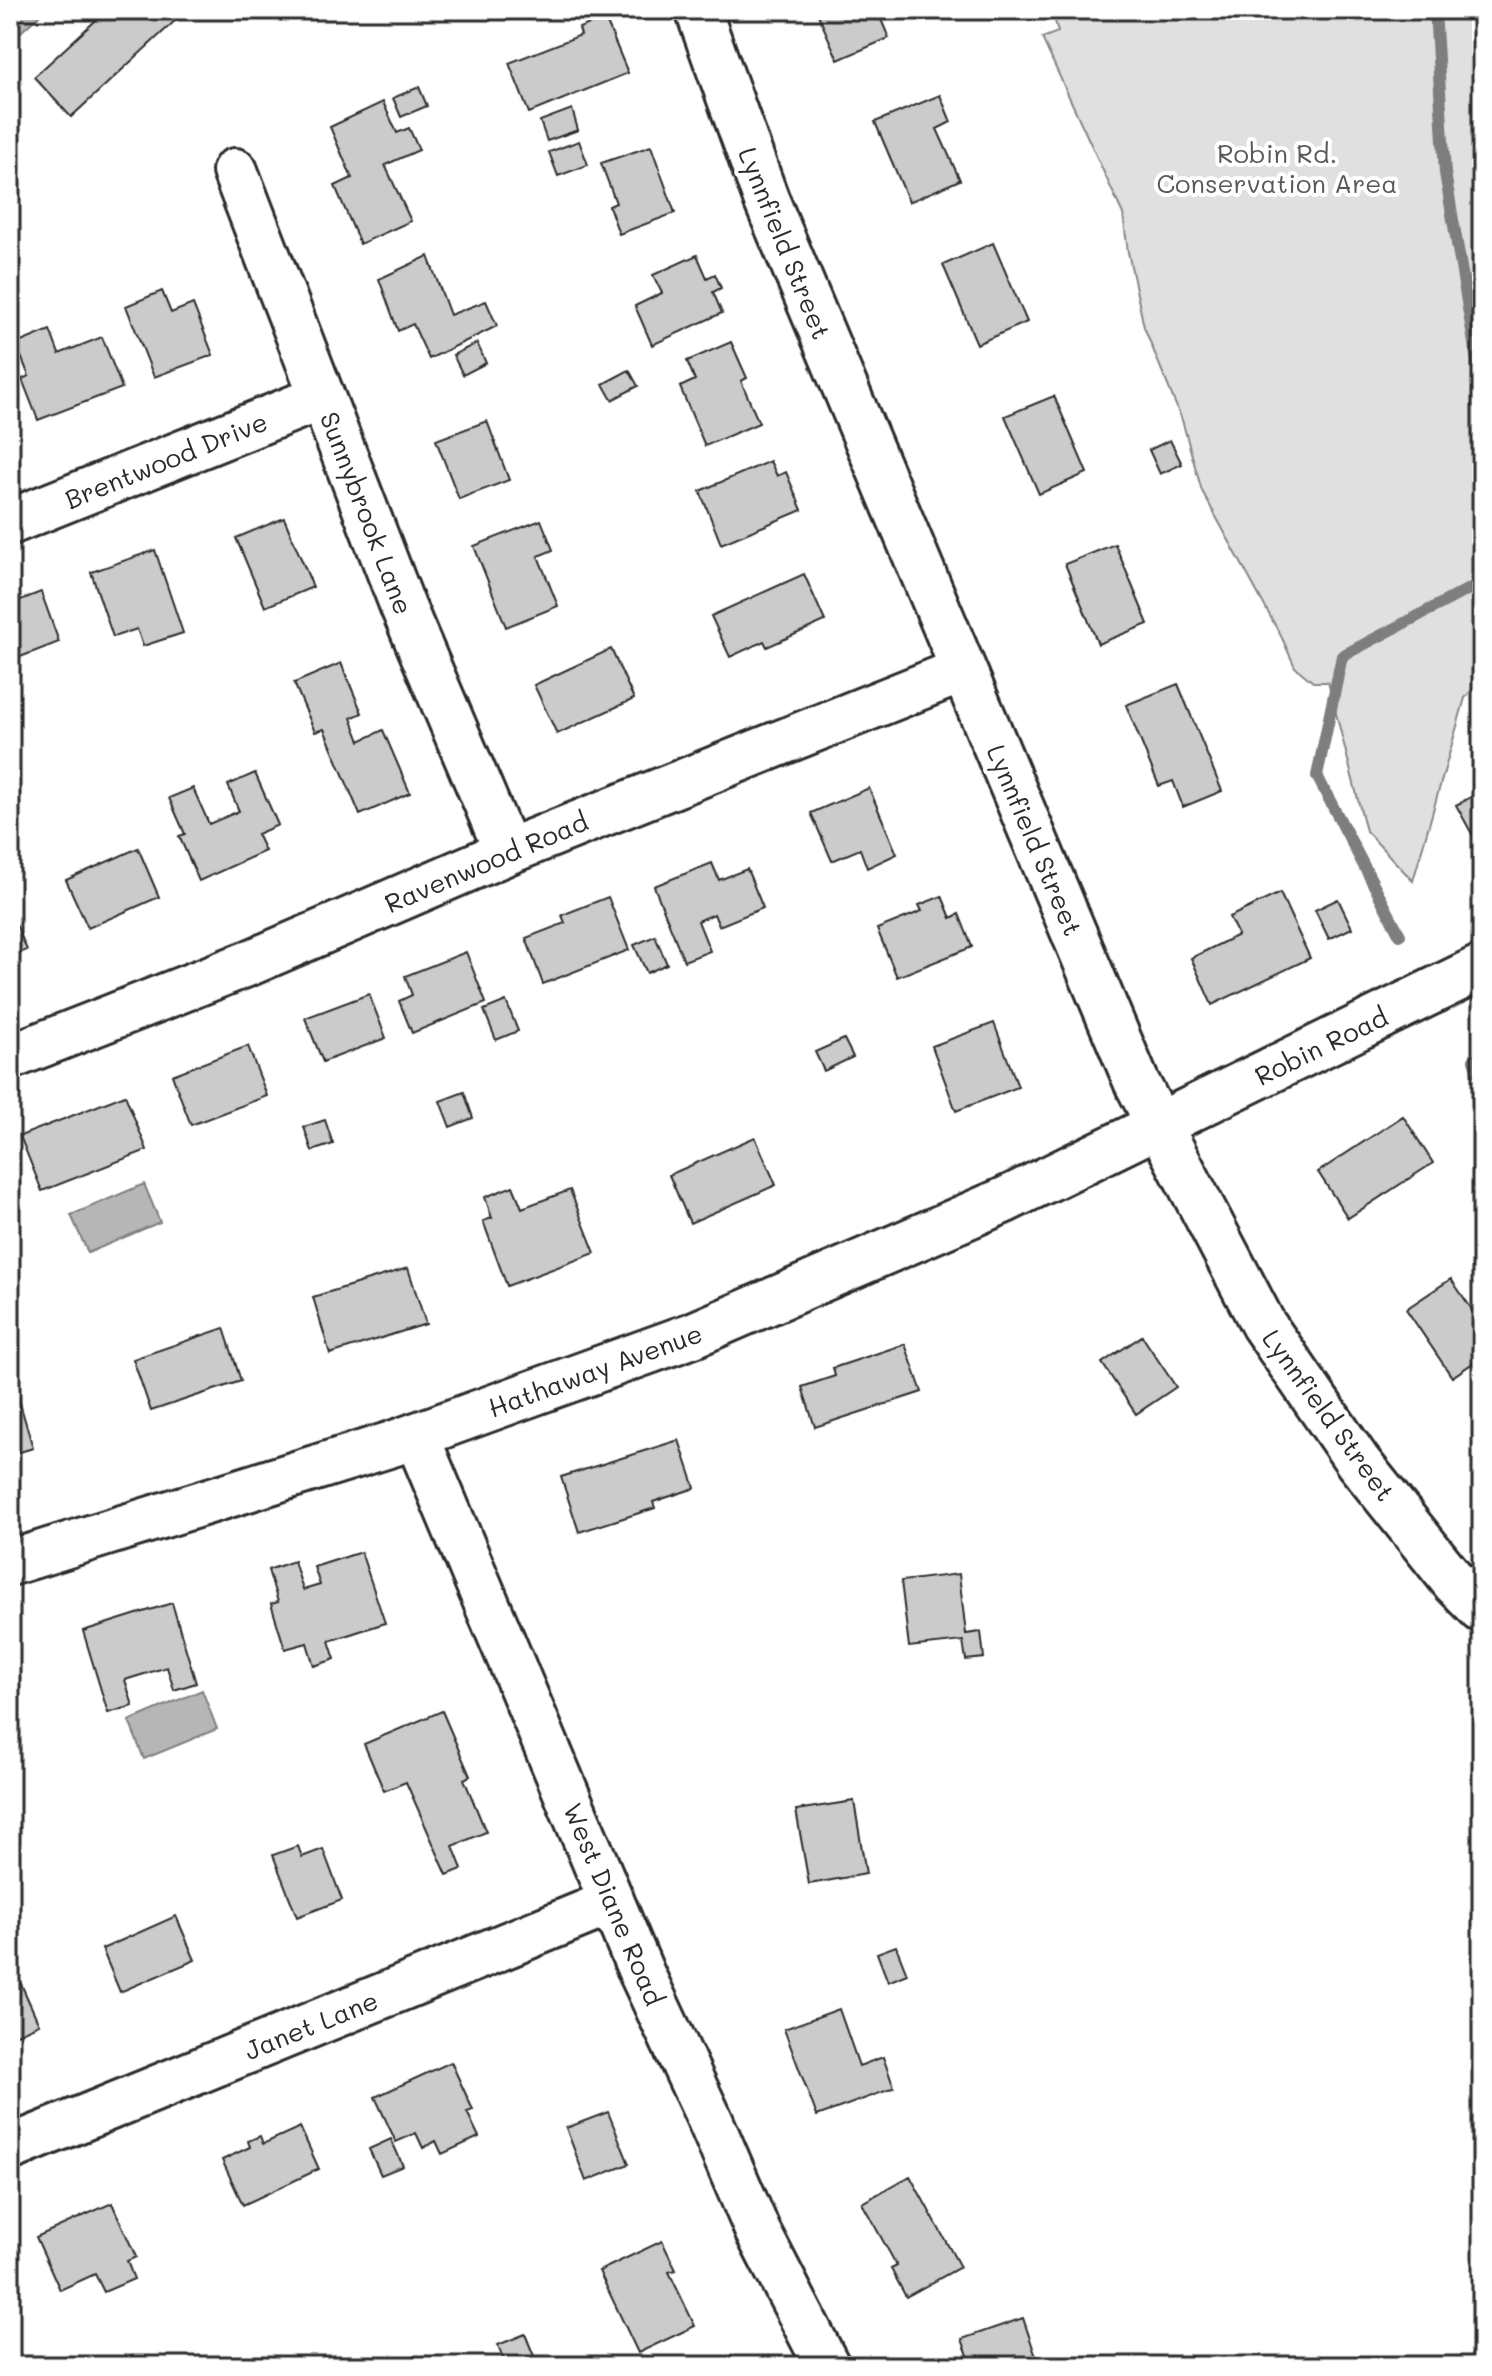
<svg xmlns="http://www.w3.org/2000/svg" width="1492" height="2376" font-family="Mali,sans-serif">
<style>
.green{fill:#e0e0e0;stroke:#868686;stroke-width:2}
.water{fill:#b6b6b6;stroke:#7e7e7e;stroke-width:2}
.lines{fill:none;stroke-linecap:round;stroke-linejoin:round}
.stream{stroke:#7e7e7e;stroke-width:12}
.building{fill:#cbcbcb;stroke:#2b2b2b;stroke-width:2}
.minor-casing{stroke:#2b2b2b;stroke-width:50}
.major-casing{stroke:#2b2b2b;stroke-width:50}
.minor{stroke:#fff;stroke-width:44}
.major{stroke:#fff;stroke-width:44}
.labels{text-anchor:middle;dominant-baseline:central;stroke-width:8;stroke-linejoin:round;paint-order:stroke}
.park-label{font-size:26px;fill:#585858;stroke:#fff}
.street-label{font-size:26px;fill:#2b2b2b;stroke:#fff}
</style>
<rect width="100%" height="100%" fill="#fff"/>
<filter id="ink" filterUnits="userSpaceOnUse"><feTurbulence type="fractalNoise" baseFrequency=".0125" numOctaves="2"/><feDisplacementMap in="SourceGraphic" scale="16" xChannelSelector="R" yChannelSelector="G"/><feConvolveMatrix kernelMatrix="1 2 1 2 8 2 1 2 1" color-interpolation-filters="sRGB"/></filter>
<g filter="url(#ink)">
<path class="green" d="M1052,10H1472L1482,45V678L1465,698L1413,881L1366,831L1328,682H1313L1295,667L1282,638L1202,491L1182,420L1144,327L1128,252L1123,214L1042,38L1058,32Z"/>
<path class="water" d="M10,10H45L10,42Z
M144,1184L160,1222L88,1253L71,1215Z
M202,1690L217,1729L144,1759L129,1721Z"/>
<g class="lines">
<path class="stream" d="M1435,10L1445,173L1482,390
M1400,935L1317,776L1342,656L1482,582
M1474,1060L1482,1082"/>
</g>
<path class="building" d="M107,10H169L177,19L71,117L34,77Z
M816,10H877L889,38L838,60Z
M605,18L628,73L529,113L509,63L581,35L579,28Z
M419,87L427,106L401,117L393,98Z
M940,95L951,122L937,129L960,180L909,202L875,122Z
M383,102L397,133L409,128L419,150L385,165L411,221L360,244L335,186L352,178L330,127Z
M572,109L578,130L547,141L540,121Z
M579,141L588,165L558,176L549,152Z
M651,146L675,213L619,234L609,206L616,203L601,163Z
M993,243L1027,322L977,344L943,265Z
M697,255L707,278L715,274L721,288L713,292L722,313L652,345L635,306L662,293L653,275Z
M428,256L450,315L486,301L497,326L429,359L413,324L398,331L379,279Z
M162,291L171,313L193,304L213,355L154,377L126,306Z
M50,330L59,354L102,337L122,388L38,420L22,379L29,376L16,344Z
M731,342L747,378L741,381L759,423L705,446L680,387L695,380L687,361Z
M477,343L486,363L463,375L453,355Z
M629,370L638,386L612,400L603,384Z
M1054,396L1087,473L1039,494L1005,416Z
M487,421L509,480L459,499L436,440Z
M1170,440L1182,464L1160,474L1149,450Z
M770,461L777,476L786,472L802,510L721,544L700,491Z
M284,518L313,587L265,607L236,538Z
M541,520L553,550L538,556L558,606L506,627L474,546Z
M1115,544L1148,624L1098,644L1065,564Z
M155,550L183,633L143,646L137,629L113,637L91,572Z
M804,574L825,621L767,647L764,641L730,657L711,616Z
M41,592L59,642L10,661V604Z
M611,649L634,699L557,734L534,685Z
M341,663L362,713L351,718L360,741L383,730L410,793L360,815L324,729L315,732L294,683Z
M1178,684L1222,791L1183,807L1173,781L1159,786L1126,705Z
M255,773L278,825L257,834L265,851L199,881L179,836L185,834L169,798L193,788L209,824L239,811L228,785Z
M869,788L897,854L867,868L860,849L832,861L811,813Z
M1482,791V852L1456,805Z
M138,848L159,897L88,928L66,880Z
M712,863L719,880L747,869L763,908L719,926L714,914L698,921L710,951L684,961L654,886Z
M1280,893L1310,958L1212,1005L1191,958L1238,935L1229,917Z
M942,896L951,918L959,914L972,947L897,977L877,929L922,911L919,905Z
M608,897L629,950L543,984L526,938L565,923L562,915Z
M1338,899L1352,928L1329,939L1315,910Z
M10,910L27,950L10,957Z
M655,936L667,964L647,973L634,945Z
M466,952L486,1003L412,1033L399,1001L412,995L405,976Z
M369,994L386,1038L323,1062L305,1018Z
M506,1001L518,1031L496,1040L484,1010Z
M994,1023L1018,1087L956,1111L932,1046Z
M844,1039L853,1057L824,1071L815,1052Z
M248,1046L267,1096L191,1125L172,1075Z
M464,1092L473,1118L450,1127L440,1101Z
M125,1095L147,1150L42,1191L20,1136Z
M1403,1116L1433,1163L1348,1218L1318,1172Z
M325,1120L333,1144L312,1151L304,1127Z
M755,1137L776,1185L690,1223L669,1175Z
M513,1186L522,1208L570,1190L595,1253L507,1286L483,1221L492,1218L485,1197Z
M408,1268L426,1324L330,1354L313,1297Z
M1451,1279L1482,1324V1357L1452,1377L1406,1309Z
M224,1328L241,1381L151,1411L133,1359Z
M1142,1336L1176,1387L1136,1414L1102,1363Z
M905,1344L922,1392L815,1427L802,1387L835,1376L833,1368Z
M17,1393L33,1448L10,1455V1395Z
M679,1440L695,1488L653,1502L655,1508L579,1532L561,1477Z
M361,1552L385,1623L329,1641L335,1659L314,1666L307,1643L285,1649L271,1604L278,1602L268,1570L294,1561L303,1590L320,1585L314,1567Z
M959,1574L966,1634L981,1632L984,1658L966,1660L963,1641L909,1647L901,1581Z
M172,1603L196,1683L174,1690L167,1667L125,1680L133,1706L108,1713L83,1631Z
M442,1711L470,1776L464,1779L486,1832L453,1846L462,1869L447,1875L406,1782L384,1791L364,1744Z
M854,1801L866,1874L809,1884L796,1810Z
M298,1846L302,1857L323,1849L342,1900L297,1917L273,1855Z
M176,1916L195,1960L120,1992L102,1949Z
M896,1946L907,1974L888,1982L877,1953Z
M17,1975L39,2024L10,2037V1978Z
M839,2009L859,2066L883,2057L894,2088L817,2116L784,2029Z
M451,2062L473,2110L467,2112L479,2137L442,2154L436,2141L423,2148L416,2133L396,2142L375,2097Z
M608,2112L629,2164L586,2181L566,2128Z
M300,2127L319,2169L243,2205L222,2160L250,2147L248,2141L260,2136L263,2144Z
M391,2139L403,2166L381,2175L369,2149Z
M910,2176L960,2267L906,2297L891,2269L897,2266L862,2203Z
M112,2203L136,2257L127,2261L134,2279L104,2292L95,2274L60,2290L36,2237Z
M662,2241L676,2270L669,2272L695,2326L638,2353L599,2271Z
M1023,2318L1039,2366H972L962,2339Z
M525,2334L538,2366H506L498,2345Z"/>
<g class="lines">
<defs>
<path id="minor" d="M235,171L403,607L507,852
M10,522L322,397
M10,1057L247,964L507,852L963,670
M416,1435L642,1974L710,2120L758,2232L827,2366
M10,1563L392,1444L693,1335L1005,1200L1482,967
M10,2148L612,1902"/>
<path id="major" d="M698,10L766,199L1136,1081L1263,1324L1358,1462L1455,1583L1482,1610"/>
</defs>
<use href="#minor" class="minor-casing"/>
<use href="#major" class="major-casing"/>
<use href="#minor" class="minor"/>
<use href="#major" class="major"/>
</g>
</g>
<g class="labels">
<g class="park-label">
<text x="1277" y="153">Robin Rd.<tspan x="1277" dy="30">Conservation Area</tspan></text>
</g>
<g class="street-label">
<text transform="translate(785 243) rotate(68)">Lynnfield Street</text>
<text transform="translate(166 460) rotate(-22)">Brentwood Drive</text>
<text transform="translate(367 513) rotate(69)">Sunnybrook Lane</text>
<text transform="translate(1035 840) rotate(67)">Lynnfield Street</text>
<text transform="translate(486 862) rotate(-23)">Ravenwood Road</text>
<text transform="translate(1321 1046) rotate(-26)">Robin Road</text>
<text transform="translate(595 1370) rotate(-20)">Hathaway Avenue</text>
<text transform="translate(1329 1415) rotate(54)">Lynnfield Street</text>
<text transform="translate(614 1904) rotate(67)">West Diane Road</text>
<text transform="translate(311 2025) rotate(-22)">Janet Lane</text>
</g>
</g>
<rect width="1492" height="2376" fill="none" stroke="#fff" stroke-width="40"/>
<rect x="20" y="20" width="1452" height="2336" fill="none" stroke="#2b2b2b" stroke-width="3" filter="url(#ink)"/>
</svg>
